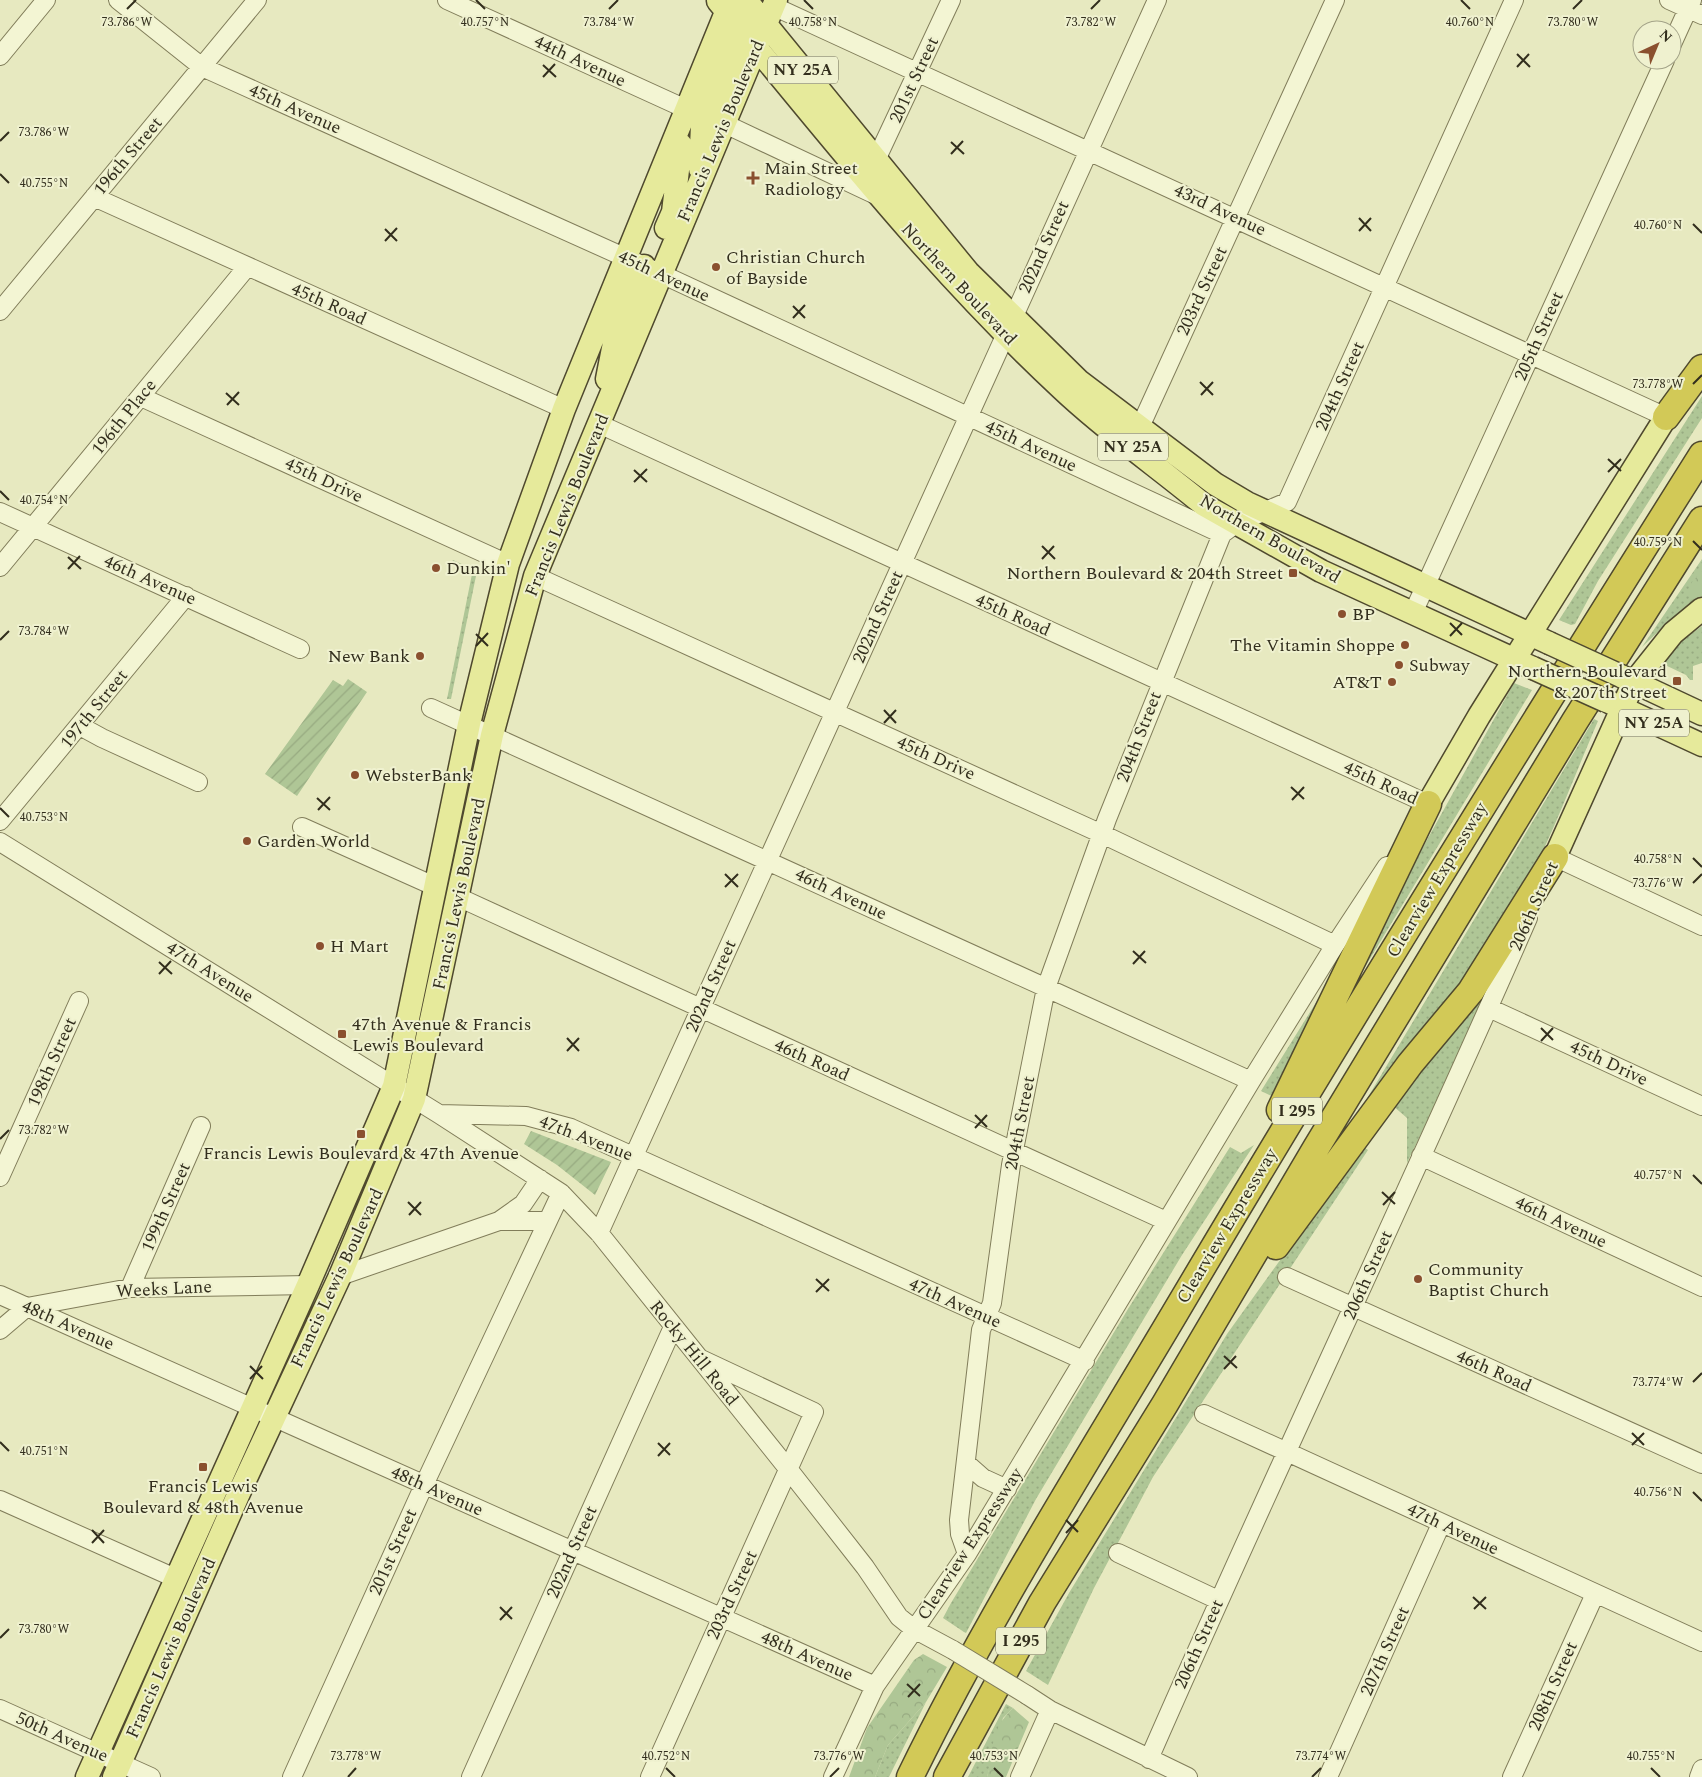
<svg xmlns="http://www.w3.org/2000/svg" width="1702" height="1777" font-family="Spectral,serif">
<style>
.grass{fill:url(#grass-dots)}
.forest{fill:url(#forest-crowns)}
.garden{fill:url(#garden-furrows)}
.lines{fill:none;stroke-linecap:round;stroke-linejoin:round}
.minor-casing{stroke:#817d5a;stroke-width:20}
.major-casing{stroke:#4f492e;stroke-width:25}
.highway-casing{stroke:#4f492e;stroke-width:29}
.minor{stroke:#f3f5d3;stroke-width:18}
.major{stroke:#e6ea9b;stroke-width:22}
.highway{stroke:#d2c957;stroke-width:26}
.minor-bridge-casing{stroke:#817d5a;stroke-width:20;stroke-linecap:butt}
.major-bridge-casing{stroke:#4f492e;stroke-width:25;stroke-linecap:butt}
.minor-bridge{stroke:#f3f5d3;stroke-width:18}
.major-bridge{stroke:#e6ea9b;stroke-width:22}
.ticks{fill:none;stroke:#322e1d;stroke-width:2}
.poi-dot{fill:#8a502f;stroke:#eff1cf;stroke-width:2}
.labels{text-anchor:middle;dominant-baseline:central;stroke-width:4;stroke-linejoin:round;paint-order:stroke}
.shield{fill:#eff1cf;stroke:#6b6852;stroke-width:1}
.shield-label{font-size:16px;font-weight:bold;fill:#322e1d}
.street-label{font-size:18px;fill:#322e1d;stroke:#eff1cf}
.poi-label{font-size:18px;fill:#322e1d;stroke:#eff1cf;text-anchor:start}
.ticks-label{font-size:12px;text-anchor:middle;fill:#322e1d;stroke:#eff1cf;stroke-width:4;stroke-linejoin:round;paint-order:stroke}
</style>
<defs>
<pattern id="grass-dots" width="8" height="8" patternUnits="userSpaceOnUse" patternTransform="scale(1.25)"><rect width="8" height="8" fill="#afc696"/><path d="M2 2h.1M6 6h.1" fill="none" stroke="#97aa81" stroke-width="1.8" stroke-linecap="round"/></pattern>
<pattern id="forest-crowns" width="20" height="18" patternUnits="userSpaceOnUse" patternTransform="scale(1.25)"><rect width="20" height="18" fill="#afc696"/><path d="M2 6a3 3 0 1 1 6 0M12 15a3 3 0 1 1 6 0" fill="none" stroke="#97aa81"/></pattern>
<pattern id="garden-furrows" width="10" height="10" patternUnits="userSpaceOnUse" patternTransform="scale(1.25)"><rect width="10" height="10" fill="#afc696"/><path d="M-1 1l2-2M0 10L10 0M9 11l2-2" fill="none" stroke="#97aa81"/></pattern>
</defs>
<rect width="100%" height="100%" fill="#e7e9c0"/>
<path class="grass" d="M1702,396V418L1598,581L1575,624L1571,625L1559,620Z
M1702,559V597L1676,615L1642,647Z
M453,560L477,571L451,699H447L472,574L451,564Z
M1702,626V663L1693,666V680H1690L1686,675L1663,664L1680,642Z
M1514,683L1532,690L1356,982L1392,903Z
M1594,719L1598,721C1570,786 1542,864 1504,924C1460,995 1407,1058 1353,1122Z
M1348,951L1278,1099L1261,1091Z
M1483,992L1475,1022L1407,1163V1118L1392,1105Z
M1254,1145L1182,1255L1036,1499L966,1633L964,1632L943,1618L951,1603L1128,1309L1230,1147L1241,1153Z
M1362,1146L1368,1150L1153,1477L1094,1588L1048,1685L1026,1671L1069,1593L1227,1334Z
M926,1702L889,1777H875L888,1745Z
M1006,1704L1013,1708L1003,1718L987,1777H968Z"/>
<path class="forest" d="M1702,571V597L1688,607L1692,582Z
M923,1654L947,1667L926,1702L888,1745L875,1777H849L867,1728L914,1660Z
M1013,1708L1029,1722L1006,1777H987C995,1748 988,1732 1013,1708Z"/>
<path class="garden" d="M348,679L367,692L297,796L265,774L333,680L343,686Z
M531,1131L611,1162L595,1195L557,1165L524,1144Z"/>
<g class="lines">
<defs>
<path id="minor" d="M118,0L202,67L644,266L1222,534
M447,0L686,109
M1669,0L1702,15
M773,6L1666,417L1672,407
M1672,44L1692,0
M0,56L46,0
M725,124L878,196
M876,160L951,0
M94,197L564,409
M0,311L257,0
M141,397L508,564
M599,424L1428,804L1422,813
M1135,438L1335,0
M0,512L300,649
M0,567L247,267
M535,576L1102,834L1335,945
M1413,613L1665,60
M431,708L1251,1081
M80,726L102,738L198,782
M0,821L186,596
M302,827L434,886
M0,842L439,1114L561,1193L599,1233L789,1470L865,1567L899,1617L914,1629L953,1650
M1551,867L1555,857L1702,926
M458,897L1166,1221
M1489,1008L1702,1106
M439,1114L526,1116L571,1128L1085,1361
M1421,1156L1702,1287
M0,1177L79,1001
M499,1221L523,1204L540,1179
M599,1233L1157,0
M340,1276L499,1221H547
M1287,1277L1702,1464
M130,1288L201,1126
M0,1295L875,1686
M0,1330L27,1307L130,1288L308,1285
M1204,1414L1702,1642
M966,1463L983,1478L1007,1489
M0,1500L175,1578
M1118,1553L1218,1600
M967,1554L960,1534L959,1520L981,1330L992,1303L1011,1165L1046,988L1107,819L1222,534L1237,523L1287,502L1514,0
M1027,1695L1050,1710L1188,1777
M0,1709L151,1777
M1149,1759C1272,1477 1405,1200 1528,918
M292,1777L424,1485L561,1193
M471,1777L673,1327
M650,1777L814,1412L701,1359
M833,1777L875,1686L967,1554L1251,1081L1335,945L1387,866
M1020,1777L1050,1710
M1328,1777L1441,1524
M1512,1777L1595,1594
M1699,1777L1702,1769"/>
<path id="major" d="M746,0L968,272L1079,381L1215,484L1247,503L1549,643
M718,1C828,134 934,270 1061,388C1104,429 1158,467 1204,505L1321,571L1533,668
M700,169L702,125L745,17
M666,228L673,212L681,145
M607,379L614,343L644,266
M1621,676L1702,714
M1609,702L1702,745
M1428,804L1479,716L1666,417
M1555,857L1634,682L1673,633L1702,609
M87,1777L308,1285L394,1086L469,724L508,564L564,409L731,0
M114,1777L239,1493L340,1276L414,1099L492,735L535,576L776,0"/>
<path id="highway" d="M1666,417L1702,368
M1280,1110L1428,804
M1276,1246L1410,1064L1471,991L1555,857
M910,1777C988,1617 1084,1466 1175,1313C1346,1024 1523,739 1702,455
M947,1777L1042,1603L1165,1404L1316,1148L1575,721L1702,520"/>
</defs>
<use href="#minor" class="minor-casing"/>
<use href="#major" class="major-casing"/>
<use href="#highway" class="highway-casing"/>
<use href="#minor" class="minor"/>
<use href="#major" class="major"/>
<use href="#highway" class="highway"/>
<defs>
<path id="minor-bridge" d="M953,1650L1027,1695"/>
<path id="major-bridge" d="M1549,643L1621,676
M1533,668L1606,701"/>
</defs>
<use href="#minor-bridge" class="minor-bridge-casing"/>
<use href="#major-bridge" class="major-bridge-casing"/>
<use href="#minor-bridge" class="minor-bridge"/>
<use href="#major-bridge" class="major-bridge"/>
</g>
<path class="ticks" d="M476,0L485,9M804,0L813,9M1461,0L1470,9M127,9L136,0M609,9L618,0M1091,9L1100,0M1573,9L1582,0M1517,54L1530,67M543,65L556,77M1517,67L1529,54M543,77L555,64M0,141L9,132M951,142L964,154M951,154L963,141M0,174L9,183M1359,218L1371,231M1693,224L1702,233M385,229L397,241M1359,231L1371,218M385,241L397,228M793,306L805,318M793,318L805,305M1200,382L1213,395M1693,384L1702,375M226,393L239,405M1201,395L1213,382M227,405L239,392M1608,459L1621,471M634,470L647,482M1608,472L1621,459M634,482L647,469M0,491L9,500M1693,541L1702,550M1042,546L1055,559M68,557L81,569M1042,559L1054,546M68,569L80,556M1450,623L1462,635M476,634L488,646M1450,636L1462,623M0,640L9,631M476,646L488,633M884,710L896,723M884,723L896,710M1291,787L1304,799M317,798L330,810M1292,800L1304,787M0,808L9,817M318,810L330,797M1693,858L1702,867M725,874L738,887M1693,883L1702,874M725,887L738,874M1133,951L1146,963M159,962L172,974M1133,964L1145,951M159,974L171,961M1541,1028L1553,1040M567,1038L579,1051M1541,1041L1553,1028M567,1051L579,1038M975,1115L987,1127M975,1128L987,1115M0,1139L9,1130M1693,1175L1702,1184M1382,1192L1395,1204M408,1202L421,1215M1383,1205L1395,1192M409,1215L421,1202M816,1279L829,1291M816,1292L829,1279M1224,1356L1237,1368M250,1366L263,1379M1224,1369L1236,1356M250,1379L262,1366M1693,1382L1702,1373M1632,1433L1644,1445M0,1442L9,1451M658,1443L670,1455M1632,1445L1644,1433M658,1456L670,1443M1693,1492L1702,1501M1066,1520L1078,1532M92,1530L104,1543M1066,1533L1078,1520M92,1543L104,1530M1473,1597L1486,1609M500,1607L512,1619M1474,1609L1486,1597M500,1620L512,1607M0,1638L9,1629M907,1684L920,1696M908,1697L920,1684M666,1768L675,1777M994,1768L1003,1777M1651,1768L1660,1777M348,1777L356,1768M830,1777L839,1768M1312,1777L1321,1768"/>
<g class="poi-dot">
<path d="M750.5 170.5h5v5h5v5h-5v5h-5v-5h-5v-5h5z"/>
<circle cx="716" cy="267" r="5"/>
<circle cx="436" cy="568" r="5"/>
<rect x="1288" y="568" width="10" height="10" rx="2.5"/>
<circle cx="1342" cy="614" r="5"/>
<circle cx="1405" cy="645" r="5"/>
<circle cx="420" cy="656" r="5"/>
<circle cx="1399" cy="665" r="5"/>
<rect x="1672" y="676" width="10" height="10" rx="2.5"/>
<circle cx="1392" cy="682" r="5"/>
<circle cx="355" cy="775" r="5"/>
<circle cx="247" cy="841" r="5"/>
<circle cx="320" cy="946" r="5"/>
<rect x="337" y="1029" width="10" height="10" rx="2.5"/>
<rect x="356" y="1129" width="10" height="10" rx="2.5"/>
<circle cx="1418" cy="1279" r="5"/>
<rect x="198" y="1462" width="10" height="10" rx="2.5"/>
</g>
<g class="labels">
<g class="shield">
<rect x="768" y="56.5" width="70" height="27" rx="4"/>
<rect x="1098" y="433.5" width="70" height="27" rx="4"/>
<rect x="1619" y="709.5" width="70" height="27" rx="4"/>
<rect x="1272" y="1097.5" width="50" height="27" rx="4"/>
<rect x="996" y="1627.5" width="50" height="27" rx="4"/>
</g>
<g class="shield-label">
<text x="803" y="70">NY 25A</text>
<text x="1133" y="447">NY 25A</text>
<text x="1654" y="723">NY 25A</text>
<text x="1297" y="1111">I 295</text>
<text x="1021" y="1641">I 295</text>
</g>
<g class="street-label">
<text transform="translate(580 61) rotate(25)">44th Avenue</text>
<text transform="translate(914 80) rotate(-65)">201st Street</text>
<text transform="translate(295 109) rotate(24)">45th Avenue</text>
<text transform="translate(721 131) rotate(-67)">Francis Lewis Boulevard</text>
<text transform="translate(128 156) rotate(-50)">196th Street</text>
<text transform="translate(1220 210) rotate(25)">43rd Avenue</text>
<text transform="translate(1044 247) rotate(-66)">202nd Street</text>
<text transform="translate(664 276) rotate(25)">45th Avenue</text>
<text transform="translate(959 284) rotate(47)">Northern Boulevard</text>
<text transform="translate(1202 291) rotate(-65)">203rd Street</text>
<text transform="translate(329 304) rotate(24)">45th Road</text>
<text transform="translate(1539 336) rotate(-66)">205th Street</text>
<text transform="translate(1340 386) rotate(-66)">204th Street</text>
<text transform="translate(124 417) rotate(-51)">196th Place</text>
<text transform="translate(1031 446) rotate(25)">45th Avenue</text>
<text transform="translate(324 480) rotate(25)">45th Drive</text>
<text transform="translate(567 505) rotate(-68)">Francis Lewis Boulevard</text>
<text transform="translate(1270 539) rotate(30)">Northern Boulevard</text>
<text transform="translate(150 580) rotate(24)">46th Avenue</text>
<text transform="translate(1013 615) rotate(24)">45th Road</text>
<text transform="translate(878 617) rotate(-66)">202nd Street</text>
<text transform="translate(94 709) rotate(-51)">197th Street</text>
<text transform="translate(1139 737) rotate(-69)">204th Street</text>
<text transform="translate(936 758) rotate(24)">45th Drive</text>
<text transform="translate(1381 783) rotate(25)">45th Road</text>
<text transform="translate(1437 880) rotate(-59)">Clearview Expressway</text>
<text transform="translate(459 894) rotate(-78)">Francis Lewis Boulevard</text>
<text transform="translate(841 894) rotate(25)">46th Avenue</text>
<text transform="translate(1534 906) rotate(-66)">206th Street</text>
<text transform="translate(210 972) rotate(32)">47th Avenue</text>
<text transform="translate(711 986) rotate(-66)">202nd Street</text>
<text transform="translate(812 1060) rotate(24)">46th Road</text>
<text transform="translate(52 1062) rotate(-66)">198th Street</text>
<text transform="translate(1609 1063) rotate(25)">45th Drive</text>
<text transform="translate(1020 1123) rotate(-79)">204th Street</text>
<text transform="translate(586 1138) rotate(21)">47th Avenue</text>
<text transform="translate(166 1207) rotate(-66)">199th Street</text>
<text transform="translate(1561 1222) rotate(25)">46th Avenue</text>
<text transform="translate(1227 1226) rotate(-59)">Clearview Expressway</text>
<text transform="translate(1368 1275) rotate(-66)">206th Street</text>
<text transform="translate(337 1278) rotate(-65)">Francis Lewis Boulevard</text>
<text transform="translate(164 1289) rotate(-3)">Weeks Lane</text>
<text transform="translate(955 1303) rotate(24)">47th Avenue</text>
<text transform="translate(68 1325) rotate(24)">48th Avenue</text>
<text transform="translate(694 1353) rotate(51)">Rocky Hill Road</text>
<text transform="translate(1494 1371) rotate(24)">46th Road</text>
<text transform="translate(437 1491) rotate(24)">48th Avenue</text>
<text transform="translate(1453 1529) rotate(25)">47th Avenue</text>
<text transform="translate(970 1544) rotate(-57)">Clearview Expressway</text>
<text transform="translate(393 1552) rotate(-66)">201st Street</text>
<text transform="translate(572 1552) rotate(-66)">202nd Street</text>
<text transform="translate(732 1595) rotate(-65)">203rd Street</text>
<text transform="translate(1199 1644) rotate(-66)">206th Street</text>
<text transform="translate(171 1648) rotate(-66)">Francis Lewis Boulevard</text>
<text transform="translate(1385 1651) rotate(-66)">207th Street</text>
<text transform="translate(807 1656) rotate(24)">48th Avenue</text>
<text transform="translate(1553 1686) rotate(-66)">208th Street</text>
<text transform="translate(62 1737) rotate(24)">50th Avenue</text>
</g>
<g class="poi-label">
<text x="764" y="168">Main Street<tspan x="764" dy="21">Radiology</tspan></text>
<text x="726" y="257">Christian Church<tspan x="726" dy="21">of Bayside</tspan></text>
<text x="446" y="568">Dunkin'</text>
<text x="1283" y="573" text-anchor="end">Northern Boulevard &amp; 204th Street</text>
<text x="1352" y="614">BP</text>
<text x="1395" y="645" text-anchor="end">The Vitamin Shoppe</text>
<text x="410" y="656" text-anchor="end">New Bank</text>
<text x="1409" y="665">Subway</text>
<text x="1667" y="671" text-anchor="end">Northern Boulevard<tspan x="1667" dy="21">&amp; 207th Street</tspan></text>
<text x="1382" y="682" text-anchor="end">AT&amp;T</text>
<text x="365" y="775">WebsterBank</text>
<text x="257" y="841">Garden World</text>
<text x="330" y="946">H Mart</text>
<text x="352" y="1024">47th Avenue &amp; Francis<tspan x="352" dy="21">Lewis Boulevard</tspan></text>
<text x="361" y="1153" text-anchor="middle">Francis Lewis Boulevard &amp; 47th Avenue</text>
<text x="1428" y="1269">Community<tspan x="1428" dy="21">Baptist Church</tspan></text>
<text x="203" y="1486" text-anchor="middle">Francis Lewis<tspan x="203" dy="21">Boulevard &amp; 48th Avenue</tspan></text>
</g>
</g>
<g class="ticks-label">
<text x="485" y="26">40.757°N</text>
<text x="813" y="26">40.758°N</text>
<text x="1470" y="26">40.760°N</text>
<text x="127" y="26">73.786°W</text>
<text x="609" y="26">73.784°W</text>
<text x="1091" y="26">73.782°W</text>
<text x="1573" y="26">73.780°W</text>
<text x="44" y="136">73.786°W</text>
<text x="44" y="187">40.755°N</text>
<text x="1658" y="229">40.760°N</text>
<text x="1658" y="388">73.778°W</text>
<text x="44" y="504">40.754°N</text>
<text x="1658" y="546">40.759°N</text>
<text x="44" y="635">73.784°W</text>
<text x="44" y="821">40.753°N</text>
<text x="1658" y="863">40.758°N</text>
<text x="1658" y="887">73.776°W</text>
<text x="44" y="1134">73.782°W</text>
<text x="1658" y="1179">40.757°N</text>
<text x="1658" y="1386">73.774°W</text>
<text x="44" y="1455">40.751°N</text>
<text x="1658" y="1496">40.756°N</text>
<text x="44" y="1633">73.780°W</text>
<text x="356" y="1760">73.778°W</text>
<text x="839" y="1760">73.776°W</text>
<text x="1321" y="1760">73.774°W</text>
<text x="666" y="1760">40.752°N</text>
<text x="994" y="1760">40.753°N</text>
<text x="1651" y="1760">40.755°N</text>
</g>
<g transform="translate(1657 45) rotate(44)"><circle r="24" fill="#eff1cf" stroke="#a3a388"/>
<path d="M0-4L9 19L0 12L-9 19Z" fill="#8a502f"/>
<text y="-8" font-size="14" font-weight="bold" text-anchor="middle" fill="#322e1d">N</text>
</g>
</svg>
